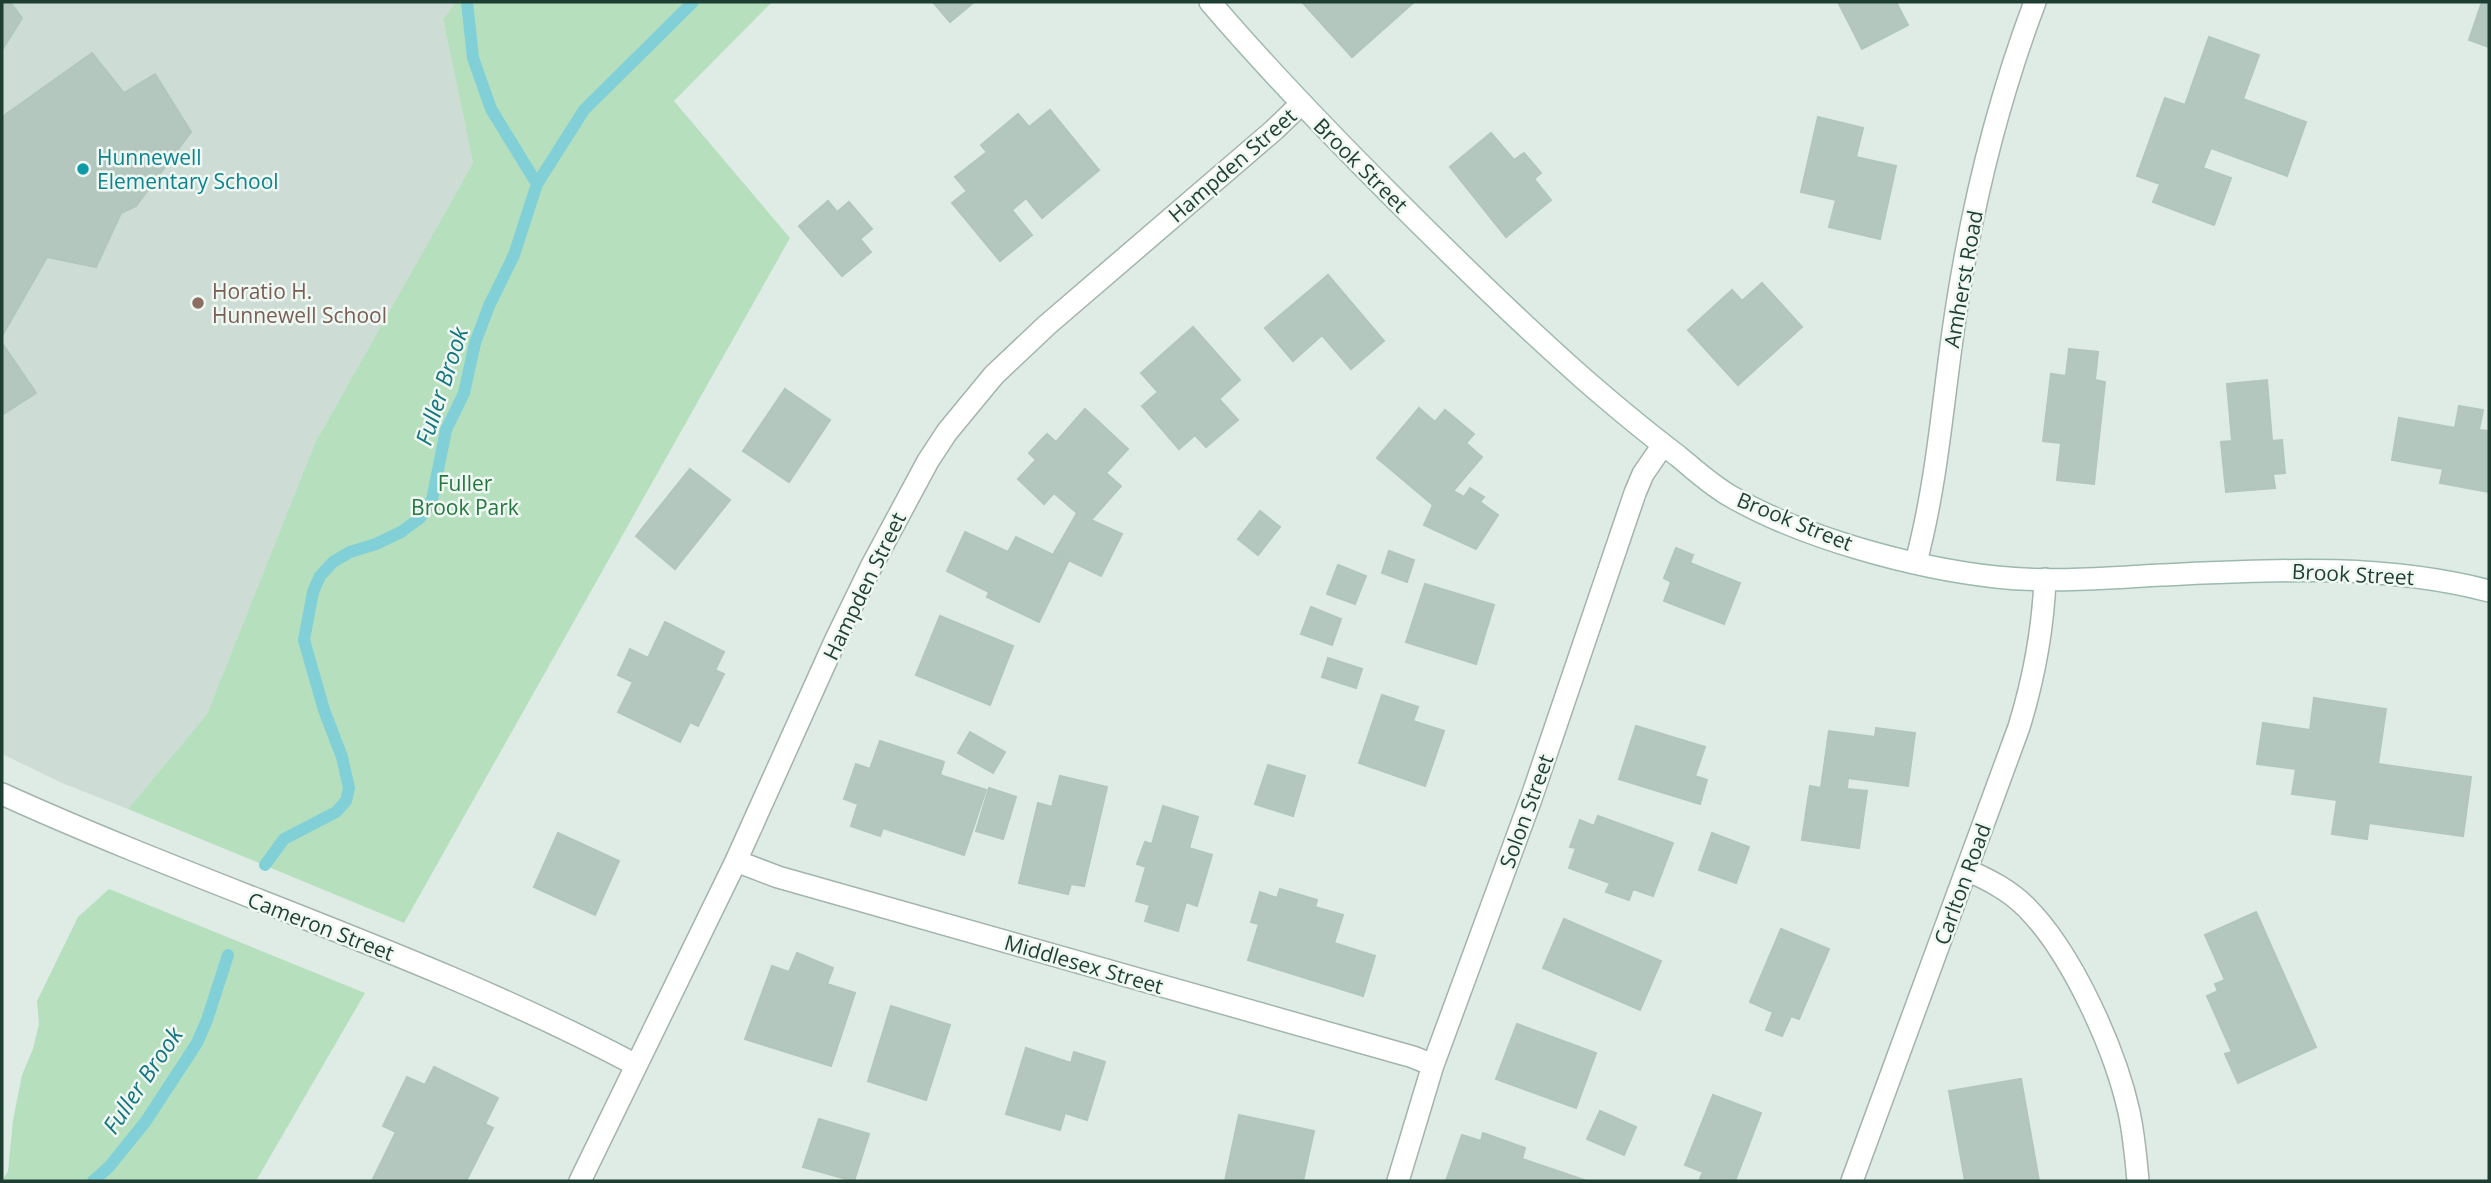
<svg xmlns="http://www.w3.org/2000/svg" width="2491" height="1183" font-family="'Open Sans',sans-serif">
<style>
.built{fill:#cddcd4}
.green{fill:#b6dfbe}
.lines{fill:none;stroke-linecap:round;stroke-linejoin:round}
.stream{stroke:#81d0d7;stroke-width:12}
.building{fill:#b4c7be;stroke:#b1c6bc;stroke-width:2}
.street-casing{stroke:#a2b4ac;stroke-width:24}
.secondary-casing{stroke:#9db9ad;stroke-width:24}
.street{stroke:#fff;stroke-width:21}
.secondary{stroke:#fff;stroke-width:21}
.culture-dot{fill:#0f9aa8;stroke:#f0f8f3;stroke-width:2.5}
.education-dot{fill:#8d6e63;stroke:#f0f8f3;stroke-width:2.5}
.labels{text-anchor:middle;dominant-baseline:central;stroke-width:5;stroke-linejoin:round;paint-order:stroke}
.culture-label{font-size:21px;fill:#0d838f;stroke:#f0f8f3;text-anchor:start}
.street-label{font-size:21px;fill:#1f3e33;stroke:#f0f8f3}
.education-label{font-size:21px;fill:#785e54;stroke:#f0f8f3;text-anchor:start}
.park-label{font-size:21px;fill:#25783f;stroke:#f0f8f3}
.water-label{font-size:23px;font-style:italic;fill:#13757f;stroke:#f0f8f3}
</style>
<rect width="100%" height="100%" fill="#dfece5"/>
<path class="built" d="M2,2H456L443,19L473,163L315,443L207,714L128,809L62,783L2,754Z"/>
<path class="green" d="M456,2H772L674,101L790,238L404,923L128,809L207,714L315,443L473,163L443,19Z
M109,889L365,993L256,1181H2L8,1171L13,1120L22,1075L33,1049L39,1024L37,1001L78,917Z"/>
<g class="lines">
<path class="stream" d="M467,2L473,58L491,109L537,184
M265,865L284,839L336,812L346,801L349,788L342,757L324,710L304,640L313,592L320,576L333,562L350,552L376,544L401,532L420,518L432,500L446,430L464,393L475,343L489,306L514,255L537,184L584,110L693,2
M93,1181L109,1167L146,1121L197,1043L207,1020L228,955"/>
</g>
<path class="building" d="M2,2H10L22,18L2,50Z
M933,2H974L950,22Z
M1302,2H1412L1413,3L1352,57Z
M1838,2H1896L1908,25L1862,49Z
M2482,2H2489V47L2469,40Z
M2209,37L2259,55L2243,99L2306,122L2287,176L2211,148L2203,168L2231,178L2214,225L2153,202L2160,184L2137,176L2165,98L2185,105Z
M92,53L124,93L155,74L191,132L136,206L121,213L96,267L47,257L2,336V117Z
M1050,110L1099,170L1042,218L1026,198L1012,210L1032,235L1000,261L952,203L967,191L955,177L987,152L981,145L1018,114L1029,127Z
M1818,117L1863,128L1856,157L1896,166L1880,239L1829,227L1836,200L1801,192Z
M1491,133L1514,160L1524,153L1541,173L1534,179L1551,200L1506,237L1450,167Z
M828,201L837,212L849,202L872,229L860,239L871,252L842,276L799,226Z
M1328,275L1384,341L1351,369L1322,335L1293,361L1265,328Z
M1762,283L1802,327L1738,385L1688,330L1732,290L1742,301Z
M1193,327L1240,380L1219,399L1238,420L1206,447L1195,435L1179,449L1142,406L1158,392L1141,373Z
M2,343L36,393L2,415Z
M2069,349L2098,352L2095,380L2105,382L2094,484L2057,480L2061,443L2043,441L2051,374L2066,376Z
M2267,380L2272,441L2282,440L2285,473L2273,474L2275,488L2226,492L2221,442L2232,441L2227,384Z
M785,389L830,420L789,482L743,451Z
M2459,406L2483,410L2479,430L2489,431V492L2440,483L2443,469L2392,460L2399,418L2455,428Z
M1419,408L1435,422L1445,410L1474,434L1466,443L1482,457L1453,491L1464,497L1470,488L1484,497L1480,502L1498,515L1476,549L1424,525L1433,505L1377,458Z
M1085,409L1128,449L1106,473L1121,486L1091,520L1122,534L1101,576L1054,553L1077,513L1054,493L1044,504L1018,479L1036,460L1029,453L1047,434L1056,442Z
M690,469L730,500L675,569L636,536Z
M1260,511L1280,527L1258,555L1238,539Z
M965,532L1008,552L1016,537L1068,562L1039,622L987,597L989,592L947,571Z
M1676,548L1693,555L1690,563L1740,583L1724,624L1664,601L1671,582L1664,578Z
M1389,551L1414,560L1407,582L1382,573Z
M1338,565L1366,576L1355,604L1327,594Z
M1425,584L1494,605L1476,664L1406,642Z
M1311,607L1341,619L1332,645L1301,634Z
M940,616L1013,646L990,705L916,675Z
M665,622L724,652L715,670L724,674L698,726L690,722L680,742L618,712L633,682L618,675L630,649L648,658Z
M1328,658L1362,669L1356,688L1322,677Z
M1382,695L1418,707L1413,721L1444,731L1425,786L1359,763Z
M2314,698L2386,709L2378,764L2471,777L2463,836L2369,823L2367,839L2332,834L2337,800L2292,794L2296,769L2257,764L2263,723L2310,730Z
M1636,726L1705,747L1695,776L1707,780L1700,804L1619,779Z
M1876,728L1915,733L1908,786L1848,778L1847,789L1867,791L1859,848L1802,840L1810,786L1821,788L1829,731L1875,737Z
M970,732L1005,752L993,773L958,753Z
M880,741L944,762L940,775L986,790L964,855L883,828L880,836L851,826L858,804L844,799L856,764L870,769Z
M1268,765L1305,776L1293,816L1255,804Z
M1060,776L1107,787L1084,886L1071,884L1068,894L1019,883L1038,803L1052,807Z
M989,788L1016,797L1003,839L976,831Z
M1163,806L1198,817L1189,848L1212,855L1197,906L1186,902L1178,931L1145,921L1150,905L1136,901L1146,867L1137,864L1145,842L1152,844Z
M1598,816L1673,843L1653,896L1633,889L1629,900L1606,892L1610,883L1569,868L1576,848L1570,847L1580,820L1594,826Z
M558,833L619,861L595,915L534,887Z
M1712,833L1749,847L1736,883L1699,870Z
M1280,889L1317,900L1315,907L1343,915L1334,943L1375,956L1363,996L1248,960L1259,924L1251,922L1260,892L1277,898Z
M2256,912L2316,1047L2238,1083L2225,1054L2232,1052L2207,996L2218,991L2215,984L2225,980L2205,935Z
M1564,919L1661,961L1640,1010L1543,968Z
M1781,929L1829,949L1799,1019L1791,1016L1782,1036L1766,1030L1773,1012L1750,1002Z
M797,953L833,968L827,984L855,993L831,1066L745,1039L772,966L789,972Z
M891,1006L950,1025L926,1100L868,1081Z
M1517,1024L1596,1053L1576,1108L1496,1079Z
M1026,1048L1071,1063L1074,1052L1105,1062L1087,1120L1065,1113L1060,1130L1006,1114Z
M434,1067L498,1098L485,1124L493,1128L466,1181H372L396,1132L383,1126L407,1077L425,1085Z
M2021,1079L2039,1181H1965L1949,1091Z
M1713,1095L1761,1113L1735,1181H1699L1703,1172L1685,1165Z
M1600,1111L1636,1127L1624,1155L1587,1139Z
M1239,1115L1314,1131L1303,1181H1225Z
M819,1119L869,1134L854,1181L803,1167Z
M1483,1133L1525,1148L1522,1159L1587,1181H1446L1462,1135L1481,1141Z"/>
<g class="lines">
<defs>
<path id="street" d="M1916,562C1939,475 1943,393 1957,305C1973,202 1998,100 2035,2
M2,794C211,889 433,957 636,1065
M736,861L778,877L1413,1057L1433,1065
M1967,870C1989,880 2009,890 2026,907C2072,953 2115,1049 2129,1112C2134,1135 2136,1158 2138,1181
M580,1181L736,861L836,639L871,567L928,461L947,432L994,375L1047,325L1274,130L1301,104
M1398,1181L1433,1065L1531,799L1635,493L1643,474L1663,445
M1852,1181L2019,727C2034,678 2043,631 2045,579"/>
<path id="secondary" d="M1210,2C1269,71 1331,135 1395,199C1457,261 1519,322 1585,380C1615,406 1646,432 1678,456C1695,470 1712,486 1732,497C1804,538 1914,568 1996,577C2051,583 2106,578 2161,575C2272,570 2381,563 2489,591"/>
</defs>
<use href="#street" class="street-casing"/>
<use href="#secondary" class="secondary-casing"/>
<use href="#street" class="street"/>
<use href="#secondary" class="secondary"/>
</g>
<circle class="culture-dot" cx="83" cy="169" r="7"/>
<circle class="education-dot" cx="198" cy="303" r="7"/>
<g class="labels">
<g class="culture-label">
<text x="97" y="157">Hunnewell<tspan x="97" dy="24">Elementary School</tspan></text>
</g>
<g class="street-label">
<text transform="translate(1232 165) rotate(-41)">Hampden Street</text>
<text transform="translate(1361 165) rotate(45)">Brook Street</text>
<text transform="translate(1963 279) rotate(-80)">Amherst Road</text>
<text transform="translate(1795 521) rotate(22)">Brook Street</text>
<text transform="translate(2353 574) rotate(3)">Brook Street</text>
<text transform="translate(864 586) rotate(-64)">Hampden Street</text>
<text transform="translate(1526 811) rotate(-70)">Solon Street</text>
<text transform="translate(1962 884) rotate(-70)">Carlton Road</text>
<text transform="translate(321 926) rotate(21)">Cameron Street</text>
<text transform="translate(1084 964) rotate(16)">Middlesex Street</text>
</g>
<g class="education-label">
<text x="212" y="291">Horatio H.<tspan x="212" dy="24">Hunnewell School</tspan></text>
</g>
<g class="park-label">
<text x="465" y="483">Fuller<tspan x="465" dy="24">Brook Park</tspan></text>
</g>
<g class="water-label">
<text transform="translate(441 386) rotate(-72)">Fuller Brook</text>
<text transform="translate(142 1080) rotate(-56)">Fuller Brook</text>
</g>
</g>
<rect width="2491" height="1183" fill="none" stroke="#1f3e33" stroke-width="7"/>
</svg>
